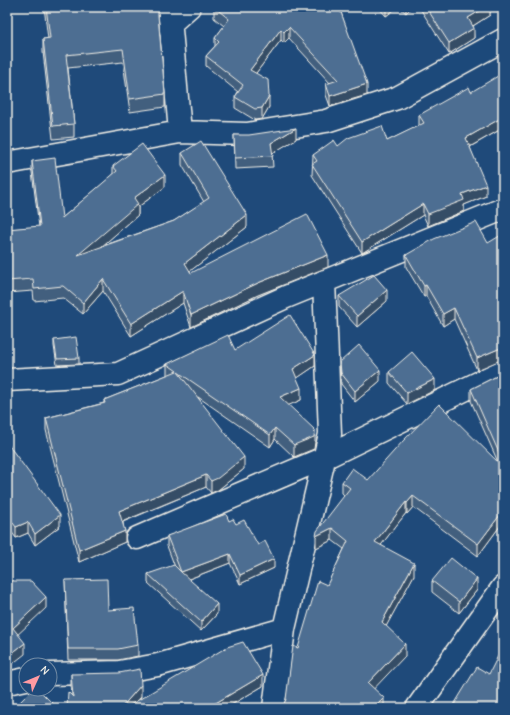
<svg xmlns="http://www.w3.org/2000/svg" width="510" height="715" font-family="'Comic Neue',sans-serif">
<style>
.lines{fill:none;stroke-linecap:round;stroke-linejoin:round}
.minor-casing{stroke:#f4f1e8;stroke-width:25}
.minor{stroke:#1f4a7a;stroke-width:22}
.wall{fill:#425f7e;stroke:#f4f1e8}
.shaded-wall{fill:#364d66;stroke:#f4f1e8}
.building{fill:#4d6e92;stroke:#f4f1e8}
</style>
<rect width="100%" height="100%" fill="#1f4a7a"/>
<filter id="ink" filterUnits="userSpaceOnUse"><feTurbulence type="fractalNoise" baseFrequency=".025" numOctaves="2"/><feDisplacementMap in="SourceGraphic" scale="8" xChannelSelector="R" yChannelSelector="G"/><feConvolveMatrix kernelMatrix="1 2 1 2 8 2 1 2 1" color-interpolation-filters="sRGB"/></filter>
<g filter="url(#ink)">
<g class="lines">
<defs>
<path id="minor" d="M169,7L180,132
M171,23L189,7
M7,163L180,132L247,134L326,121L397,98L503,40
M7,380L118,374L286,297L503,209
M137,538L324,458L503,371
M50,674L119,672L158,665L284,629
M7,683L26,679
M274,708L284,629L330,434L324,281
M417,708L503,587"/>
</defs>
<use href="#minor" class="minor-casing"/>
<use href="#minor" class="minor"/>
</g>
<path class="wall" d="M44,7H158V15L165,94V107L130,112L123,62L68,68L74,124V137L53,139L43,52V39H48Z
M214,7H343L340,9L367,95L330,106L326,95V84L330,83L289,38L284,43L281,40L256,73L269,107L262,119L255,120L235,108V97L238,92L206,66V56L215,46V38L224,26L214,18Z
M378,7H398L386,16Z
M399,7H412L406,13Z
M419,7H490V15L473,26L474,38L449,54Z
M471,92L503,128L470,147L486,196L464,205V211L428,226L423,215L362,253L312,175L313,155L338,146L387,141L419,126V115Z
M234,135L296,139L272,153L273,167L235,169Z
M182,153L247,227L190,271L191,273L328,267L258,295L191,327L183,303L131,336L103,291L83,314L63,298L34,301L33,291L7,293V229L39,227L32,172V161L62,218L113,175V166L165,187L138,207V215L102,246L174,221L204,202L182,165Z
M488,243L477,370L454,319L443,326L426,296L424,297L406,267V255Z
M339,296L387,301L357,327L339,307Z
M54,340L79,358V364L57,365L54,346Z
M235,350L315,366L297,378L301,400L288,405L315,442L314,449L294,457L275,439L270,447L198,397L244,469L218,490L211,493L206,487L123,522L125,542L79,562L46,430V418L104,403V400L167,375V364Z
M340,362L380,381L355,402L341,384Z
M389,372L435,390L407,404L389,383Z
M503,373V522L478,556L413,507L407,514L406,513L381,545L414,575L386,626L405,656L373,688L384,708H279L284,704L286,699L298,648L344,549L332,540L316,548L345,496L342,493V482L368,480L498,462L471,401V389Z
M7,439L9,446L60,526L35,545L28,533L16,538L7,526Z
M229,521L236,524L258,545L274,568L240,584L230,563L189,579L217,614L201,631L148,583V574L175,567L167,546V536Z
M65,580L108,610L138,645V656L118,660H68Z
M432,581L477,590L459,613L432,592Z
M71,674L141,697L139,699L263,686L226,708H67L72,696L71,686Z"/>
<path class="shaded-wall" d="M386,7H398L386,16Z
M406,7H412L406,13Z
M486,7H490V15L468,29V18Z
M289,27V38L284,43V32Z
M474,28V38L449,54V43Z
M281,29V40L250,81V70Z
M367,84V95L330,106V96Z
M269,96V107L262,119V108Z
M503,117V128L466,149V138Z
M296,128V139L271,154V143Z
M165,175V187L138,207V215L78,267V255L134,198Z
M486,185V196L464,205V211L428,226V214L462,194Z
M423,204V215L362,253V242Z
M247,215V227L185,275V263Z
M328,255V267L258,295L191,327V315L258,283Z
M103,279V291L83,314V303Z
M426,285V296L424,297V286Z
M387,290V301L357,327V316Z
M183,291V303L131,336V324Z
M454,308V319L443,326V314Z
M503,347V359L477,370V358Z
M315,355V366L293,381V369Z
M380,370V381L355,402V391Z
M435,379V390L407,404V393Z
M301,388V400L280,409V397Z
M275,428V439L270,447V435Z
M315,430V442L314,449L294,457V445Z
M244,457V469L218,490L211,493V481Z
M206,475V487L119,523V511Z
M413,496V507L407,514V503Z
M406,502V513L375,553V542Z
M503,511V522L478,556V544Z
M60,515V526L35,545V534Z
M28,522V533L16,538V527Z
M332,528V540L316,548V536Z
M125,531V542L79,562V550Z
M230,554V563L181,582V572Z
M274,559V568L240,584V575Z
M414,563V575L382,634V622Z
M477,579V590L459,613V602Z
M46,597V608L13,639V628Z
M217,604V614L201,631V622Z
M25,643V654L7,668V657Z
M405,644V656L368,695V683Z
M263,675V686L226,708H214V704Z
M141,685V697L131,708H121Z
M384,698V708H374Z"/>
<path class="building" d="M46,7H158V15L165,94L130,99L123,49L66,55L74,124L53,126L43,39L50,38Z
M214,7H339L367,84L330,96L326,84L338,80L289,27L284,32L281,29L250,70L268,80L269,96L262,108L255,109L235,97L243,85L206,56L219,42L215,38L229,19Z
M426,7H486L468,18L474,28L449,43Z
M503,73V117L466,138L486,185L462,194L464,200L428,214L423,204L362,242L312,164L317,161L313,155L334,140L338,146L348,138L382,126L387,141L424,123L419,115L469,87L471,92Z
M296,128L271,143L273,156L235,158L234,135H249Z
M201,141L247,215L185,263L191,273L307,214L328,255L258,283L191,315L183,291L131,324L103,279L83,303L63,286L34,289L33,279L7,281V229L40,226L32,161L55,158L62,218L117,171L113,166L142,144L165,175L134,198L138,204L78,255L174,221L209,198L182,153Z
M476,222L488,243L503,234V347L477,358L454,308L443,314L426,285L424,286L406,255L434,239Z
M374,275L387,290L357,316L339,296Z
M290,315L315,355L293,369L301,388L280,397L315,430L314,437L294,445L275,428L270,435L178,372L244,457L218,478L211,481L206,475L119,511L125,531L79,550L46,418L105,403L104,400L177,371L167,364L228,335L235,350Z
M76,337L79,358L57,359L54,340Z
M359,345L380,370L355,391L341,373L340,362Z
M412,352L435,379L407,393L389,372Z
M503,373V462L471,389Z
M439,404L503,467V511L478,544L413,496L407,503L406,502L375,542L414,563L382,622L405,644L368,683L384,698L374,708H337L335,707V708H279L284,704L286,699L293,646L298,648L318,581L327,585L348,541L332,528L316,536L317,531L350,488L342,482L352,468L368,480L403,441Z
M7,443L60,515L35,534L28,522L16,527L7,515Z
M226,514L229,521L233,519L236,524L244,520L258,545L265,541L274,559L240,575L230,554L181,572L217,604L201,622L148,574L174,565L181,572L167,536Z
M451,558L477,579L459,602L432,581Z
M107,579L108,610L134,608L138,645L118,649H68L65,580Z
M7,581H31L46,597L13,628L25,643L7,657Z
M243,642L263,675L214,704L216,708H125L227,647Z
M503,646V704L500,708H452L477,667L489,674Z
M140,669L141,685L121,708H67L68,692L73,697L71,674L119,673Z
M33,689H38L57,708H14Z"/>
</g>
<rect width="510" height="715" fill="none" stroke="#1f4a7a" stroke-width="24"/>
<rect x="12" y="12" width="486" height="691" fill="none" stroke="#f4f1e8" stroke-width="1.5" filter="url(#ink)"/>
<g transform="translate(38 677) rotate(46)"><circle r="19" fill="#1f4a7a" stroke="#748da6"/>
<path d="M0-3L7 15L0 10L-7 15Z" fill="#ff9aa2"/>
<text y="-6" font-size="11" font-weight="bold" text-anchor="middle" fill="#f4f1e8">N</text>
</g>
</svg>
